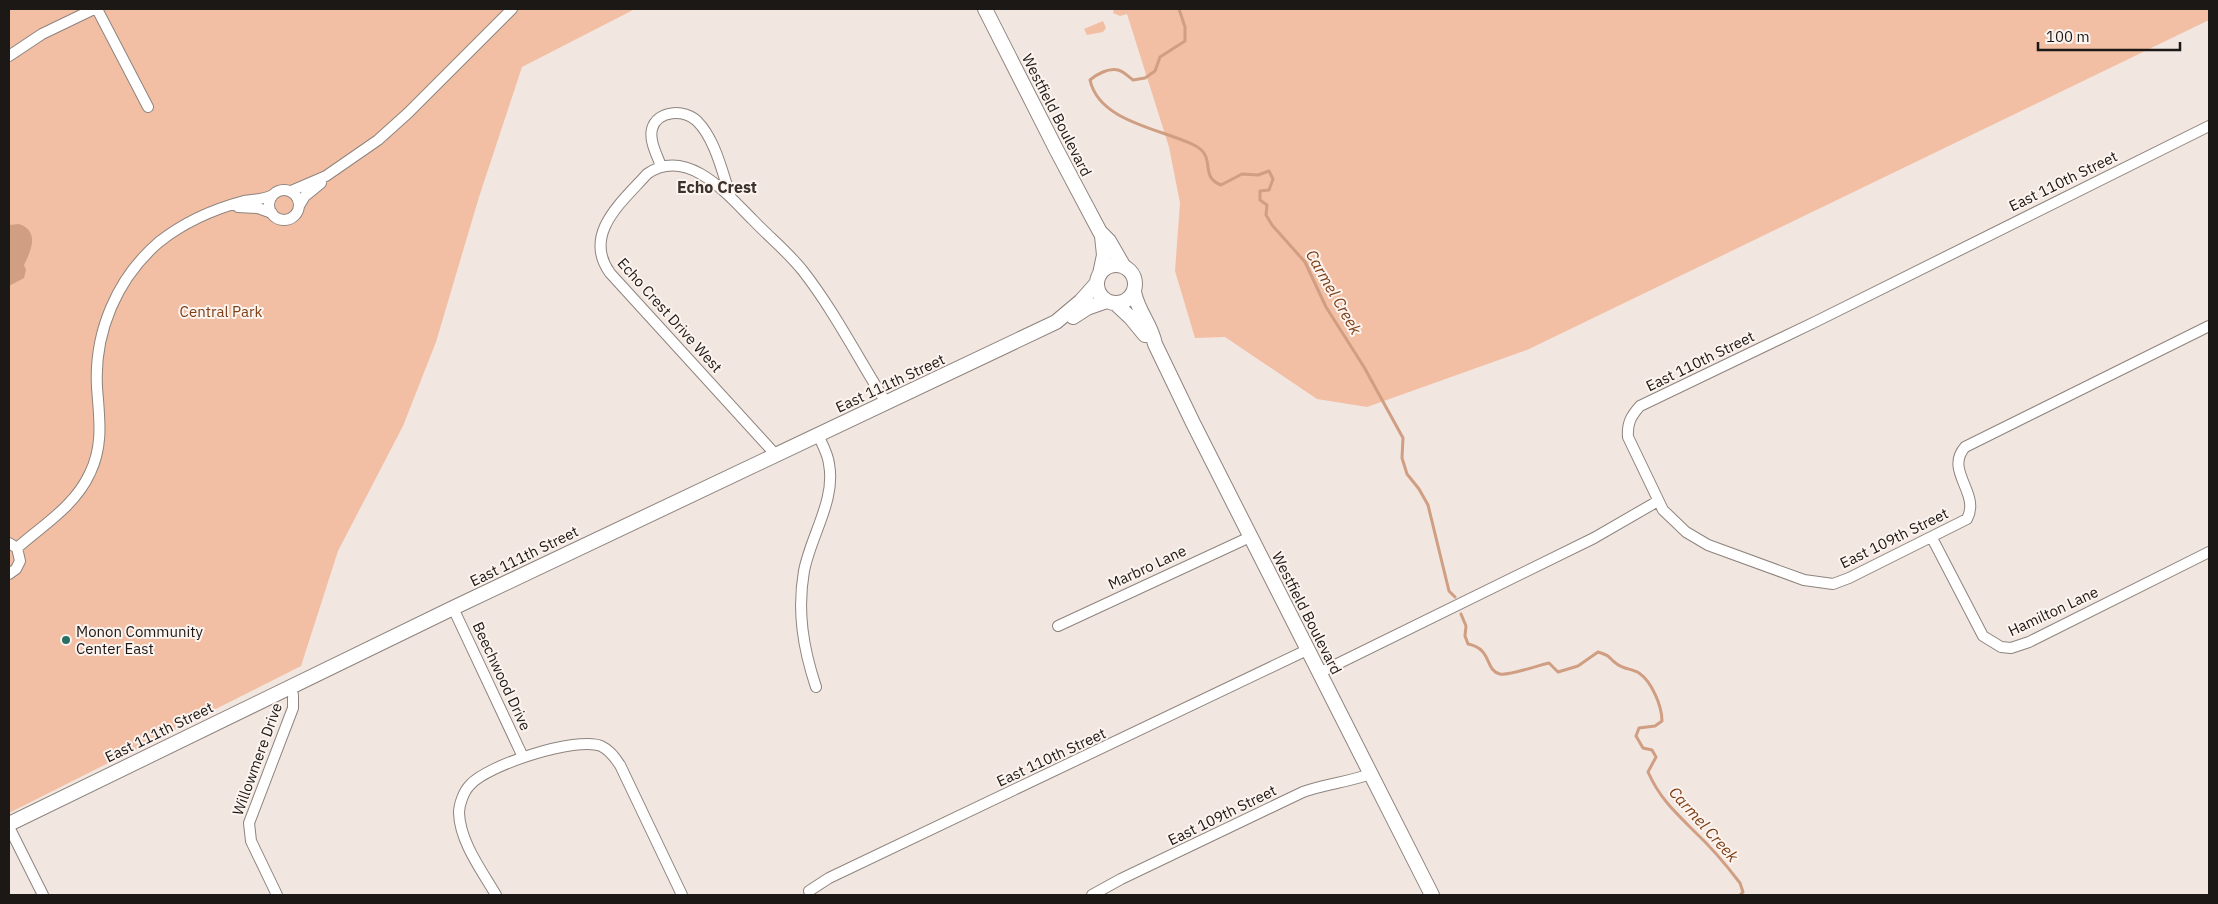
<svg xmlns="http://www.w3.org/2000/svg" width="2218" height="904" font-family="'IBM Plex Sans',sans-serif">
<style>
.green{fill:#f2bfa4}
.water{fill:#d09e82}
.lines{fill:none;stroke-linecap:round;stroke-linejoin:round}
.stream{stroke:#d09e82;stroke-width:3}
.street-casing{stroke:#8e847e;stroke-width:12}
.secondary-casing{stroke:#8e847e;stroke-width:16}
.street{stroke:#fff;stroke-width:10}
.secondary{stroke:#fff;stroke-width:14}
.poi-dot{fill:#287067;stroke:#fdf4ef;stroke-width:2}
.labels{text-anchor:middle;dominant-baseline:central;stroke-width:4;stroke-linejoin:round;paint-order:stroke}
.street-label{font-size:15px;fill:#1c1816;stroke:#fdf4ef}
.park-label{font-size:15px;fill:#7d3e15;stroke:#fdf4ef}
.poi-label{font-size:15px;fill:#1c1816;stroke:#fdf4ef;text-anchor:start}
.neighbourhood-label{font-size:16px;font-weight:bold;fill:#3b322d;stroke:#fdf4ef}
.water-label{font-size:16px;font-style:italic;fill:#7c3d14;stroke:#fdf4ef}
</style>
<rect width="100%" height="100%" fill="#f2e6e0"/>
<path class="green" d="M9,9H635L522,67L479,197L436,342L403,426L338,551L301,666L9,813Z
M1114,9H2209V20L1527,350L1367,407L1317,399L1225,337L1195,338L1175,271L1180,203L1169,147L1127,14L1120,16L1113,13Z
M1103,21L1106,28L1103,32L1087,35L1084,29Z"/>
<path class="water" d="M19,224C40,231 31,251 24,265L26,270L24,278L9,286V225Z"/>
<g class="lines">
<path class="stream" d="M1179,9L1185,27V41L1160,57L1155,71L1145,78L1133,80C1129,77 1123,71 1118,70C1108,68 1097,74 1090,80C1099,122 1162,129 1194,145C1218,157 1198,176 1221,185L1242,174L1258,175L1269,171L1273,179L1269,190L1260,191V200L1267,205L1266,215L1272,225L1305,262L1326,307L1364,367L1403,438L1402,458L1407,474L1419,489L1428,505L1449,591L1455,597
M1461,614L1466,626L1465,636L1468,644C1493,649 1484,670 1500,674C1509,676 1539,665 1549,663L1558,672L1578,666L1598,652C1612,656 1608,658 1617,664C1623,669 1633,669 1639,673C1652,682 1662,706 1662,721L1655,726L1639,728L1636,736L1643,748L1652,750L1656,757L1648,772C1660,799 1676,813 1696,833C1712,848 1727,866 1740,883L1743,892L1740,895"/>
<defs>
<path id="street" d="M97,9L148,107
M9,56L42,34L94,9
M2209,126L1817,321L1640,406C1631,416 1627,423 1628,437L1663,510L1686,532L1708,545L1804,580L1833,584L1849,578L1967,519C1981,493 1944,471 1965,447L2209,326
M661,166C657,155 649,141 652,129C657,110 685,109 697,121C715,139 722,171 730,195
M269 205a15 15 0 1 1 30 0a15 15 0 1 1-30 0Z
M291,191L326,176L378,140L408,113L512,9
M299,206L305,196L321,183
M238,207L258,208L272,213
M776,455L610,273C582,234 622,202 647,174C687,146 727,194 752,219C769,237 788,252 803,271C835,312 859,360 887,404
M1932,538L1983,636L2001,647L2011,648L2029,642L2209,552
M9,543L17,548L20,561L16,569L9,574
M17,548C43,525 75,506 90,473C104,444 99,417 97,387C94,332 117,278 159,242C183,223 214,209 244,201C255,199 263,200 273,195
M453,608L523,757
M1058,626L1250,537
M1319,673L1594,538L1658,501
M816,687C803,648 797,611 804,571C811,535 836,500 829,464C828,454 822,444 818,435
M9,827L43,895
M809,891L829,878L1307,650
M277,895L251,841L249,823L293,708V695L289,687
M496,895C482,871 460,842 459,813C459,804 464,791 470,785C487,765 577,736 601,746C610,750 615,758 620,765L682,895
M1092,895L1121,879L1303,792C1325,784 1349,782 1370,774"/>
<path id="secondary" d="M985,9L1056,149L1100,232L1109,241L1124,267
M1097 284a19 19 0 1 1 38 0a19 19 0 1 1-38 0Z
M1100,274L1104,255L1102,236
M1134,292C1138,312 1151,324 1155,344L1193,423L1432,895
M1116,304L1131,318L1145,335
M1073,317L1087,308L1107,301
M9,824L453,608L1056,322L1081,301L1097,283"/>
</defs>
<use href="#street" class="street-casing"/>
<use href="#secondary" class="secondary-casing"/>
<use href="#street" class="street"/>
<use href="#secondary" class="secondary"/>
</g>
<circle class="poi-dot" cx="66" cy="640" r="5"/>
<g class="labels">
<g class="street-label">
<text transform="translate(1057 115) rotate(63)">Westfield Boulevard</text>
<text transform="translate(2063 181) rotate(-26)">East 110th Street</text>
<text transform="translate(670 315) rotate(48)">Echo Crest Drive West</text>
<text transform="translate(1700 361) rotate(-26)">East 110th Street</text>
<text transform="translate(890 383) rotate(-25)">East 111th Street</text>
<text transform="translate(1894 538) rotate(-26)">East 109th Street</text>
<text transform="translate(524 556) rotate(-26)">East 111th Street</text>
<text transform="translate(1147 567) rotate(-25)">Marbro Lane</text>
<text transform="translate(2053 611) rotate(-25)">Hamilton Lane</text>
<text transform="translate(1307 613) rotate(63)">Westfield Boulevard</text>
<text transform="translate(502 676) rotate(65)">Beechwood Drive</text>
<text transform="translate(159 732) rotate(-26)">East 111th Street</text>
<text transform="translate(1051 757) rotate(-25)">East 110th Street</text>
<text transform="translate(257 759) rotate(-70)">Willowmere Drive</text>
<text transform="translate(1222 815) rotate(-26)">East 109th Street</text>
</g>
<g class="park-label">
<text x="221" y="311">Central Park</text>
</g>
<g class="poi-label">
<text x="76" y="631">Monon Community<tspan x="76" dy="17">Center East</tspan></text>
</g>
<g class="neighbourhood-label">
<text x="717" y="187">Echo Crest</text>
</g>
<g class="water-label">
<text transform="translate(1334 292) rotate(60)">Carmel Creek</text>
<text transform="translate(1704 824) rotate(48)">Carmel Creek</text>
</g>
</g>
<rect width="2218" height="904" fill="none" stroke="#1c1816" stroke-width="20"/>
<path d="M2038 42v8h142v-8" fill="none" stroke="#1c1816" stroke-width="2.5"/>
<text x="2046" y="42" font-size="15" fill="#1c1816" stroke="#fdf4ef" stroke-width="4" paint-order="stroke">100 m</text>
</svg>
